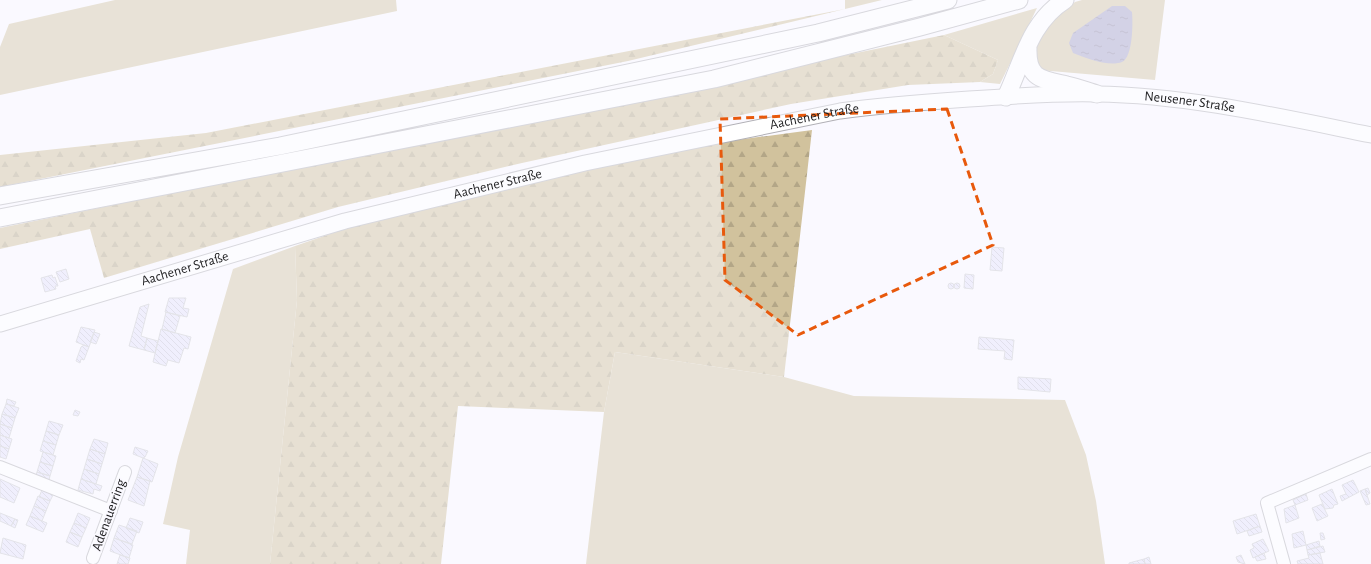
<svg xmlns="http://www.w3.org/2000/svg" width="1371" height="564" font-family="'Alegreya Sans',sans-serif">
<style>
.grass{fill:#d3c6a6}
.forest{fill:url(#forest-firs)}
.water{fill:url(#water-ripples)}
.building{fill:url(#building-back-hatch);stroke:#c9c9ce}
.lines{fill:none;stroke-linecap:round;stroke-linejoin:round}
.minor-casing{stroke:#b1b0b6;stroke-width:14}
.major-casing{stroke:#b1b0b6;stroke-width:17}
.highway-casing{stroke:#b1b0b6;stroke-width:19}
.minor{stroke:#fff;stroke-width:12}
.major{stroke:#fff;stroke-width:15}
.highway{stroke:#fff;stroke-width:17}
.marked{fill:none;stroke:#e8590c;stroke-width:3;stroke-dasharray:8 5;stroke-linejoin:round}
.labels{text-anchor:middle;dominant-baseline:central;stroke-width:3.5;stroke-linejoin:round;paint-order:stroke}
.street-label{font-size:14px;fill:#1e1e20;stroke:#faf9ff}
</style>
<defs>
<pattern id="forest-firs" width="22" height="20" patternUnits="userSpaceOnUse"><rect width="22" height="20" fill="#d1c29d"/><path d="M5 1l3.5 6h-7zM16 11l3.5 6h-7z" fill="#b3a687"/></pattern>
<pattern id="water-ripples" width="26" height="14" patternUnits="userSpaceOnUse"><rect width="26" height="14" fill="#a5a2c7"/><path d="M2 4q2-2 4 0t4 0M15 11q2-2 4 0t4 0" fill="none" stroke="#8683a1"/></pattern>
<pattern id="building-back-hatch" width="6" height="6" patternUnits="userSpaceOnUse"><rect width="6" height="6" fill="#e4e3fa"/><path d="M-1 5l2 2M0 0l6 6M5-1l2 2" fill="none" stroke="#c3c2d6"/></pattern>
</defs>
<rect width="100%" height="100%" fill="#faf9ff"/>
<path class="grass" d="M115,0H396L397,11L0,95V47L9,24Z
M845,0H882L845,9Z
M1082,0H1165L1155,80L1039,70L1033,53L1043,28L1075,2Z
M1037,8L1000,84L980,82L993,74L998,60L944,35Z
M295,246L297,300L270,564H186L190,530L163,524L178,457L233,269Z
M615,352L784,377L854,396L1065,400L1086,455L1096,501L1105,564H586L604,412Z"/>
<path class="forest" d="M845,9L628,61L0,187V155L206,133Z
M944,35L998,60L993,74L980,82L908,85L791,104L522,163L338,207L104,278L90,229L0,249V228Z
M812,130L784,377L615,352L604,412L458,406L441,564H270L297,300L295,246L359,224L550,178L729,141Z"/>
<path class="water" d="M1112,6H1125L1132,12C1133,22 1133,57 1122,62C1109,67 1085,58 1073,53L1069,43L1073,33Z"/>
<path class="building" d="M992,247L1004,248L1002,271L990,270Z
M66,269L69,279L60,282L56,272Z
M965,274L974,275L973,289L964,288Z
M52,275L53,278L55,277L58,286H55L56,289L45,292L41,278Z
M954 286a3 3 0 1 1 6 0a3 3 0 1 1-6 0Z
M948 286a3 3 0 1 1 6 0a3 3 0 1 1-6 0Z
M169,298H186L183,308L189,309L187,317L165,312Z
M149,304L141,336L147,338L144,350L129,346L140,307Z
M166,312L180,316L175,333L162,329Z
M81,327L95,330L89,347L76,342Z
M161,329L191,337L188,349L184,348L179,363L168,360L166,366L153,362Z
M94,332L100,334L96,344L90,342Z
M979,337L1014,340L1012,360L1004,359L1005,351L978,349Z
M147,338L158,341L155,353L144,350Z
M84,345L89,347L84,360L81,359L80,363L76,361L81,347Z
M1018,377L1051,379L1050,392L1018,389Z
M7,399L16,402L14,406L6,404Z
M6,404L19,408L15,418L2,414Z
M75,410L80,412L78,416L73,415Z
M2,414L15,418L12,428L0,424Z
M49,421L63,425L59,435L46,431Z
M0,424L12,428L9,438L0,435Z
M46,431L59,435L56,445L43,441Z
M0,435L12,439L9,449L0,446Z
M94,439L108,443L105,454L90,449Z
M43,441L56,445L53,455L40,451Z
M0,446L9,449L6,459L0,457Z
M135,447L148,451L145,457L143,458L133,454Z
M90,449L105,454L102,464L87,459Z
M43,452L56,456L53,466L40,462Z
M143,458L158,464L152,482L137,477Z
M87,459L102,464L99,474L84,469Z
M40,462L53,466L50,476L37,472Z
M84,469L99,474L96,484L81,479Z
M37,472L50,476L49,480L36,475Z
M137,477L150,481L144,506L128,500Z
M0,479L20,488L14,503L0,497Z
M81,479L102,486L100,491L94,489L93,494L78,490Z
M1353,480L1359,492L1342,501L1340,496L1346,494L1342,485Z
M1368,488L1370,493L1367,495L1365,489Z
M1332,489L1338,504L1334,505L1333,508L1325,509L1319,495Z
M1365,489L1370,504L1366,505L1360,491Z
M42,490L53,495L50,501L39,497Z
M1306,494L1308,500L1295,505L1293,500Z
M38,496L50,501L46,511L34,506Z
M1322,504L1328,516L1317,521L1312,508Z
M1295,505L1299,518L1286,523L1284,509Z
M34,506L46,511L42,521L30,516Z
M0,513L15,519L11,526L0,521Z
M78,513L90,518L86,528L74,523Z
M1256,514L1260,526L1237,534L1233,521Z
M30,516L47,523L43,532L26,525Z
M130,518L143,522L139,533L126,528Z
M15,519L18,520L15,528L11,526Z
M74,523L86,528L82,537L70,532Z
M119,525L137,531L132,544L114,538Z
M1260,526L1262,532L1249,536L1247,531Z
M1303,531L1306,545L1294,548L1292,534Z
M70,532L82,537L78,547L66,542Z
M1320,533H1323L1325,539L1321,540Z
M3,538L26,545L23,559L0,553Z
M114,538L133,545L129,558L110,551Z
M1263,539L1269,551L1253,558L1250,550L1254,548L1252,544Z
M1319,541L1320,546L1307,550L1306,545Z
M1323,546L1325,552L1308,555L1307,550Z
M1264,553L1266,559L1257,561L1255,557Z
M1320,553L1323,564H1298L1297,561L1309,558L1308,555Z
M120,555L130,558L128,564H117Z
M1241,555L1245,564L1238,562L1236,557Z
M1149,557L1151,564H1145L1144,559Z
M1144,559L1145,564H1129V563Z"/>
<g class="lines">
<defs>
<path id="minor" d="M0,467L111,511
M93,558L125,472
M1284,564L1267,503L1371,459"/>
<g id="major">
<path id="s1" d="M0,324L345,221L585,163L840,111C883,105 926,102 969,99C1011,96 1054,93 1096,94C1187,95 1282,117 1371,135"/>
</g>
<path id="highway" d="M1028,48C1027,79 1041,79 1067,85C1077,87 1087,91 1097,94
M1006,97C1023,61 1030,22 1065,0
M0,196L280,146L818,33L948,0
M0,218L714,79L920,27L1019,0"/>
</defs>
<use href="#minor" class="minor-casing"/>
<use href="#major" class="major-casing"/>
<use href="#highway" class="highway-casing"/>
<use href="#minor" class="minor"/>
<use href="#major" class="major"/>
<use href="#highway" class="highway"/>
</g>
<path d="M0 0H1371V564H0ZM947,109L993,245L798,335L725,280L720,119Z" fill="#faf9ff" fill-opacity=".55" fill-rule="evenodd"/>
<path class="marked" d="M947,109L993,245L798,335L725,280L720,119Z"/>
<g class="labels">
<g class="street-label">
<text stroke="none"><textPath href="#s1" startOffset="1218">Neusener Straße</textPath></text>
<text stroke="none"><textPath href="#s1" startOffset="841">Aachener Straße</textPath></text>
<text stroke="none"><textPath href="#s1" startOffset="517">Aachener Straße</textPath></text>
<text stroke="none"><textPath href="#s1" startOffset="193">Aachener Straße</textPath></text>
<text transform="translate(109 515) rotate(-70)">Adenauerring</text>
</g>
</g>
</svg>
